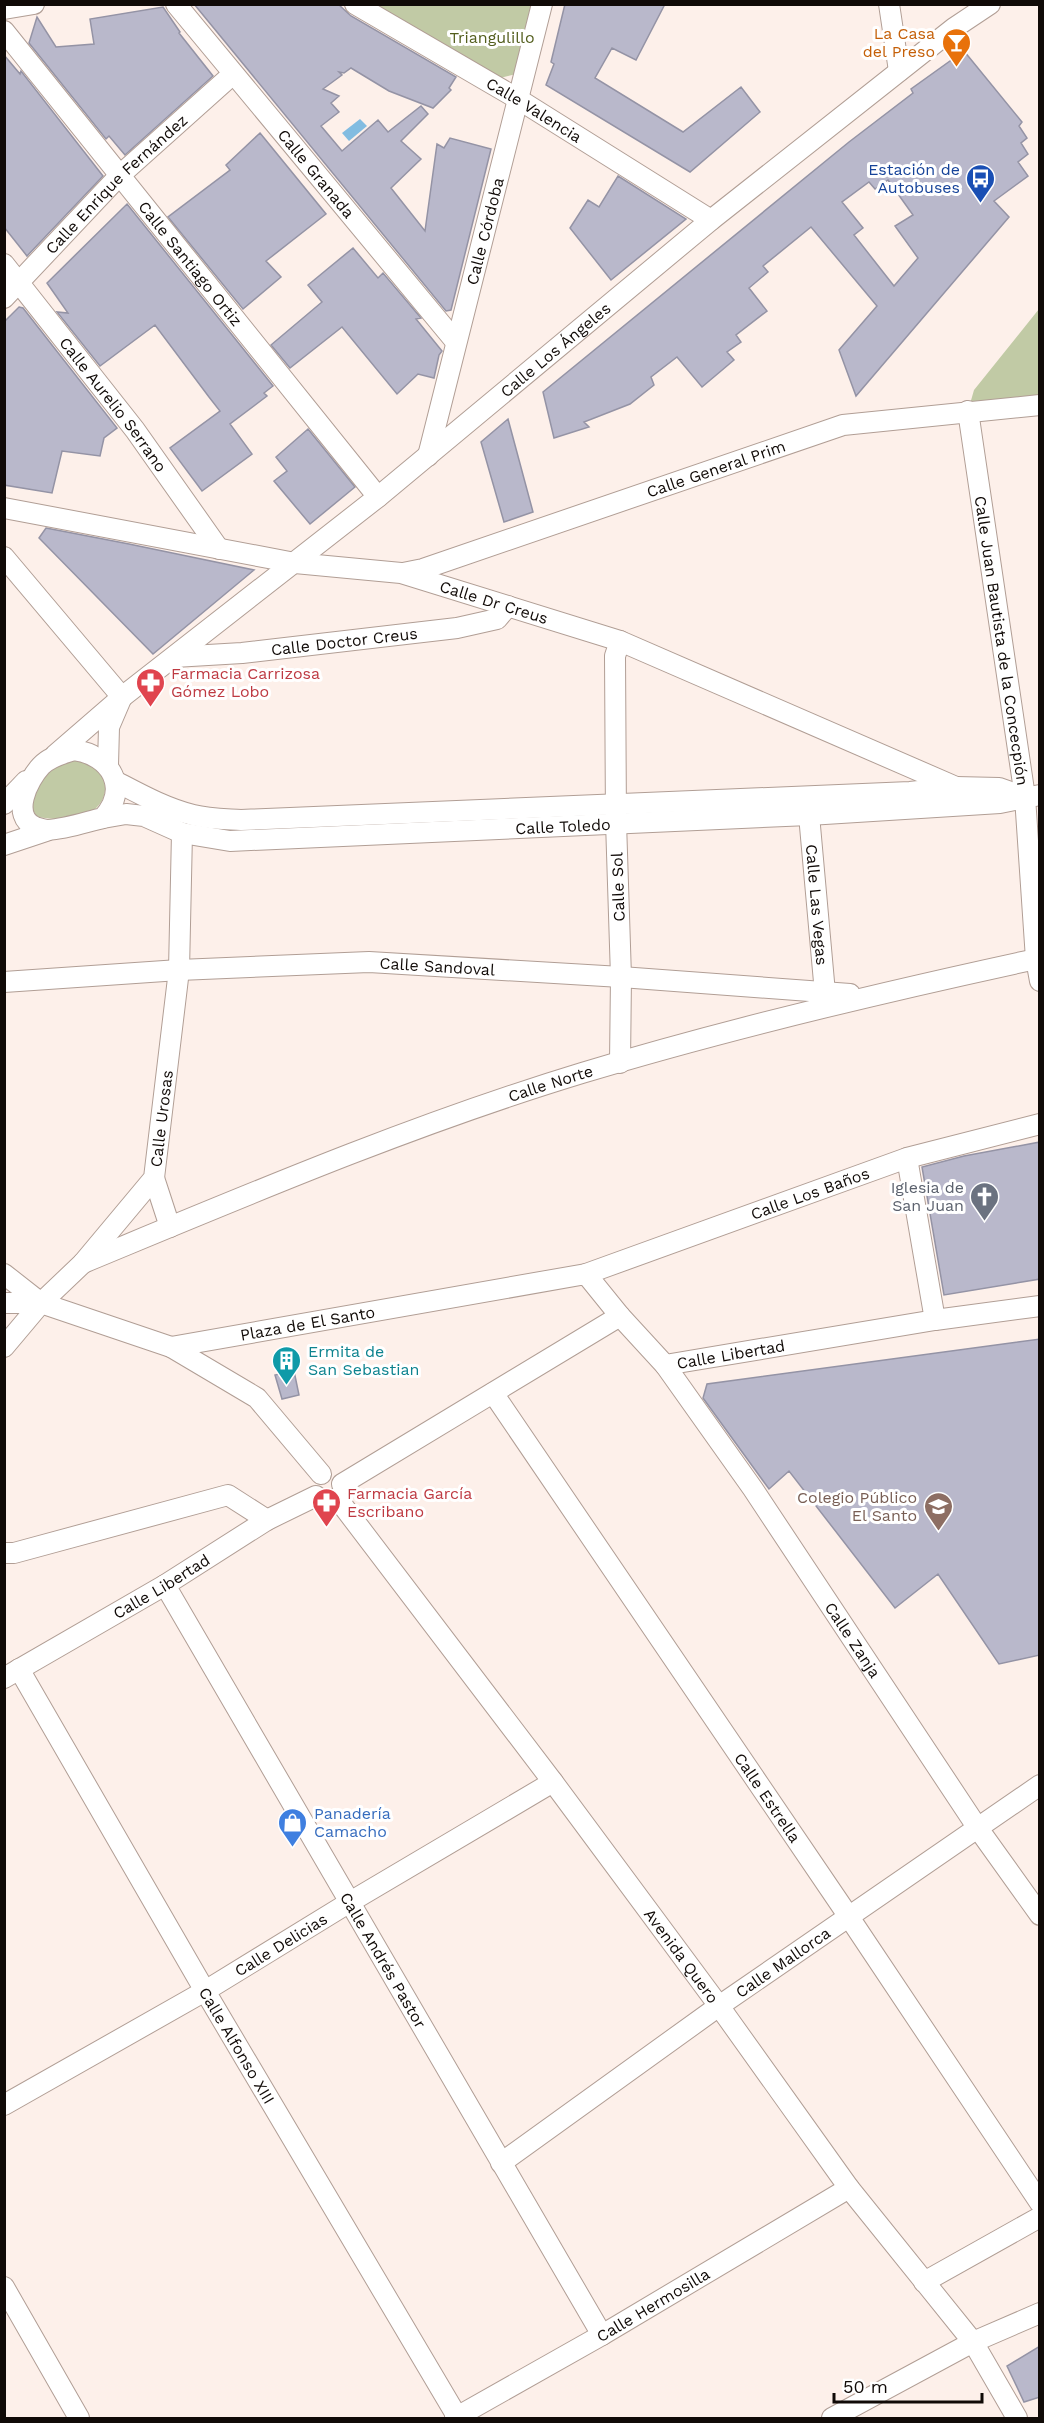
<svg xmlns="http://www.w3.org/2000/svg" width="1044" height="2423" font-family="'Work Sans',sans-serif">
<style>
.green{fill:#c1caa5}
.water{fill:#82bce1}
.building{fill:#b9b8cb;stroke:#9493a5;stroke-width:1.5;fill-rule:evenodd}
.lines{fill:none;stroke-linecap:round;stroke-linejoin:round}
.minor-casing{stroke:#b19e95;stroke-width:22}
.minor{stroke:#fff;stroke-width:20}
.labels{text-anchor:middle;dominant-baseline:central;stroke-width:6;stroke-linejoin:round;paint-order:stroke}
.food-label{font-size:16px;fill:#c56008;stroke:#fff;text-anchor:end}
.park-label{font-size:16px;fill:#535e1d;stroke:#fff}
.street-label{font-size:16px;fill:#100a07;stroke:#fff}
.transit-label{font-size:16px;fill:#164399;stroke:#fff;text-anchor:end}
.health-label{font-size:16px;fill:#be3a42;stroke:#fff;text-anchor:start}
.worship-label{font-size:16px;fill:#5b616d;stroke:#fff;text-anchor:end}
.culture-label{font-size:16px;fill:#0d838f;stroke:#fff;text-anchor:start}
.education-label{font-size:16px;fill:#785e54;stroke:#fff;text-anchor:end}
.shop-label{font-size:16px;fill:#366cbe;stroke:#fff;text-anchor:start}
</style>
<rect width="100%" height="100%" fill="#fdf0ea"/>
<path class="green" d="M373,5H533L516,74L500,78Z
M1039,309V405L968,411L974,390Z
M77,759C113,768 115,806 80,817C66,821 51,819 37,817L31,807L35,794L49,769Z"/>
<path class="water" d="M360,119L367,126L349,141L342,133Z"/>
<path class="building" d="M194,4H338L351,16L456,77L449,88L451,90L433,108L389,91L351,68L344,73L339,72L342,75L323,89L339,96L331,103L339,112L321,126L342,151L378,120L388,132L421,106L428,114L401,141L421,159L391,188L425,231L437,144L444,148L450,138L491,149L451,310L446,311Z
M565,4H665L636,60L612,48L595,78L683,132L741,87L760,112L690,172L546,85L554,64L551,62Z
M163,7L180,32L179,33L213,76L125,155L109,136L106,139L29,43L37,17L56,47L94,44L90,19Z
M964,51L1022,122L1019,126L1027,138L1021,143L1028,154L1018,162L1028,176L994,201L1009,217L856,396L839,350L877,306L811,227L763,266L768,272L749,288L767,311L736,335L741,342L727,352L734,360L702,387L677,357L651,377L654,385L630,404L584,422L589,427L554,438L543,392L849,142L913,93L911,89ZM888,180L913,215L895,226L918,258L894,286L854,235L863,228L842,202L869,182L875,189Z
M4,55L20,74L21,71L103,176L27,256L4,227Z
M260,133L326,214L266,261L281,277L243,309L168,217L230,170L226,165Z
M618,176L686,219L611,280L570,228L588,200L599,207Z
M127,204L273,386L264,393L267,396L230,424L252,454L202,491L170,448L220,411L209,397L155,325L100,366L57,312L68,313L47,283Z
M353,248L378,278L383,273L421,318L416,319L442,351L439,355L434,378L418,374L397,394L342,327L290,368L271,345L322,302L308,285Z
M19,307L23,308L117,428L104,438L100,456L62,451L52,493L4,485V322Z
M508,419L533,512L504,522L481,442Z
M308,429L355,487L310,524L274,481L287,471L276,457Z
M46,528L129,544L254,570L153,654L39,538Z
M1040,1142V1279L944,1295L922,1167L964,1156Z
M1040,1339V1655L999,1664L938,1574L895,1608L789,1471L769,1489L703,1398L707,1384Z
M294,1371L299,1395L282,1399L275,1375Z
M1040,2346V2397L1024,2402L1007,2366Z"/>
<g class="lines">
<defs>
<g id="minor">
<path id="s1" d="M176,4L456,342"/>
<path id="s2" d="M355,4L518,99L711,220"/>
<path d="M889,4L899,71"/>
<path d="M4,9L34,4"/>
<path id="s3" d="M4,31L378,497"/>
<path id="s4" d="M4,264L135,430L219,549"/>
<path id="s5" d="M4,298L119,176L233,74"/>
<path id="s6" d="M968,411L1025,797L1036,959L1040,981"/>
<path id="s7" d="M428,456L542,4"/>
<path id="s8" d="M4,508L295,563L401,573L620,641L956,787"/>
<path d="M4,557L122,697"/>
<path id="s9" d="M403,573L423,569L843,425L1040,405"/>
<path id="s10" d="M174,657L242,653L457,628L497,619L508,606"/>
<path d="M74,750C111,755 130,788 103,818C86,822 66,829 48,830C44,830 38,828 35,827C10,816 28,780 41,766C49,757 62,754 74,750Z"/>
<path id="s11" d="M55,755L122,697L378,497L711,220L954,28L990,4"/>
<path d="M108,765L109,727L121,699"/>
<path d="M115,781C140,794 165,808 193,815C208,819 225,819 241,820L910,792L956,787L999,788L1025,797"/>
<path d="M4,804L26,781"/>
<path id="s12" d="M809,815L825,993"/>
<path id="s13" d="M103,818L126,814L144,816L182,833L230,841L809,815L1000,803L1040,795"/>
<path d="M4,845L46,831"/>
<path id="s14" d="M4,982L179,970L369,962L621,977L850,994"/>
<path d="M620,1063L621,977L616,822L615,656L620,641"/>
<path d="M907,1158L935,1320"/>
<path d="M154,1178L170,1227"/>
<path id="s15" d="M83,1263C247,1195 411,1125 582,1073C731,1028 883,992 1036,959"/>
<path d="M4,1274L41,1303L171,1347"/>
<path id="s16" d="M586,1274L907,1158L1040,1124"/>
<path d="M4,1303H41"/>
<path id="s17" d="M4,1347L41,1303L83,1263L154,1178L179,970L182,833"/>
<path id="s18" d="M665,1365L753,1489L977,1827L1040,1915"/>
<path id="s19" d="M493,1393L849,1917L1040,2203"/>
<path id="s20" d="M321,1474L257,1398L171,1347L586,1274L620,1316"/>
<path id="s21" d="M342,1484L620,1316L665,1365L935,1320L1040,1306"/>
<path id="s22" d="M337,1498L553,1782L719,2006L849,2188L973,2342L1017,2418"/>
<path d="M4,1553H14L228,1495L267,1520"/>
<path id="s23" d="M165,1585L602,2335"/>
<path id="s24" d="M19,1669L205,1991L458,2418"/>
<path id="s25" d="M4,1678L165,1585L267,1520L316,1496"/>
<path id="s26" d="M4,2105L205,1991L350,1902L553,1782"/>
<path id="s27" d="M501,2163L719,2006L1040,1785"/>
<path d="M924,2282L1040,2217"/>
<path d="M4,2287L79,2418"/>
<path id="s28" d="M455,2418L602,2335L849,2188"/>
<path d="M832,2418L973,2342L1040,2313"/>
</g>
</defs>
<use href="#minor" class="minor-casing"/>
<use href="#minor" class="minor"/>
</g>
<defs>
<symbol id="bar-pin" viewBox="-11 -11 22 30"><path d="M0 17L-7.5 6A9.5 9.5 0 1 1 7.5 6Z" fill="#e8710a" stroke="#fff"/><path d="M-6-5H6L.8 .8V4.5H3.5V6h-7V4.5H-.8V.8Z" fill="#fff"/></symbol>
<symbol id="bus-pin" viewBox="-11 -11 22 30"><path d="M0 17L-7.5 6A9.5 9.5 0 1 1 7.5 6Z" fill="#1a4fb4" stroke="#fff"/><path d="M-5-6H5V4H4V6H2V4H-2V6H-4V4H-5ZM-3.5-4V0h7V-4ZM-3.5 1.2v1.5H-2V1.2ZM2 1.2v1.5H3.5V1.2Z" fill="#fff"/></symbol>
<symbol id="pharmacy-pin" viewBox="-11 -11 22 30"><path d="M0 17L-7.5 6A9.5 9.5 0 1 1 7.5 6Z" fill="#e0444e" stroke="#fff"/><path d="M-2-6h4v4h4v4h-4v4h-4v-4h-4v-4h4Z" fill="#fff"/></symbol>
<symbol id="church-pin" viewBox="-11 -11 22 30"><path d="M0 17L-7.5 6A9.5 9.5 0 1 1 7.5 6Z" fill="#6b7280" stroke="#fff"/><path d="M-1.2-6h2.4v3.5h3.3v2.4h-3.3V6h-2.4V-.1h-3.3v-2.4h3.3Z" fill="#fff"/></symbol>
<symbol id="building-pin" viewBox="-11 -11 22 30"><path d="M0 17L-7.5 6A9.5 9.5 0 1 1 7.5 6Z" fill="#0f9aa8" stroke="#fff"/><path d="M-4-6H4V6H1V3H-1V6H-4ZM-2.5-4.3h1.7v1.8h-1.7ZM.8-4.3h1.7v1.8H.8ZM-2.5-1h1.7V.8h-1.7ZM.8-1h1.7V.8H.8Z" fill="#fff"/></symbol>
<symbol id="school-pin" viewBox="-11 -11 22 30"><path d="M0 17L-7.5 6A9.5 9.5 0 1 1 7.5 6Z" fill="#8d6e63" stroke="#fff"/><path d="M0-5L7-2L0 1L-7-2ZM-4 1L0 2.5L4 1V4Q0 6-4 4Z" fill="#fff"/></symbol>
<symbol id="shop-pin" viewBox="-11 -11 22 30"><path d="M0 17L-7.5 6A9.5 9.5 0 1 1 7.5 6Z" fill="#3f7fe0" stroke="#fff"/><path d="M-5-2.5h2.3a2.7 3.5 0 0 1 5.4 0H5L5.5 6h-11ZM-1.5-2.5h3a1.5 2.3 0 0 0-3 0Z" fill="#fff"/></symbol>
</defs>
<g fill-rule="evenodd">
<use href="#bar-pin" x="940" y="26" width="33" height="45"/>
<use href="#bus-pin" x="964" y="162" width="33" height="45"/>
<use href="#pharmacy-pin" x="134" y="666" width="33" height="45"/>
<use href="#church-pin" x="968" y="1180" width="33" height="45"/>
<use href="#building-pin" x="270" y="1344" width="33" height="45"/>
<use href="#pharmacy-pin" x="310" y="1486" width="33" height="45"/>
<use href="#school-pin" x="922" y="1490" width="33" height="45"/>
<use href="#shop-pin" x="276" y="1806" width="33" height="45"/>
</g>
<g class="labels">
<g class="food-label">
<text x="935" y="33">La Casa<tspan x="935" dy="18">del Preso</tspan></text>
</g>
<g class="park-label">
<text x="492" y="37">Triangulillo</text>
</g>
<g class="street-label">
<text stroke="none"><textPath href="#s2" startOffset="208">Calle Valencia</textPath></text>
<text stroke="none"><textPath href="#s1" startOffset="220">Calle Granada</textPath></text>
<text stroke="none"><textPath href="#s5" startOffset="160">Calle Enrique Fernández</textPath></text>
<text stroke="none"><textPath href="#s7" startOffset="232">Calle Córdoba</textPath></text>
<text stroke="none"><textPath href="#s3" startOffset="298">Calle Santiago Ortiz</textPath></text>
<text stroke="none"><textPath href="#s11" startOffset="644">Calle Los Ángeles</textPath></text>
<text stroke="none"><textPath href="#s4" startOffset="178">Calle Aurelio Serrano</textPath></text>
<text stroke="none"><textPath href="#s9" startOffset="330">Calle General Prim</textPath></text>
<text stroke="none"><textPath href="#s8" startOffset="500">Calle Dr Creus</textPath></text>
<text stroke="none"><textPath href="#s10" startOffset="171">Calle Doctor Creus</textPath></text>
<text stroke="none"><textPath href="#s6" startOffset="232">Calle Juan Bautista de la Concecpión</textPath></text>
<text stroke="none"><textPath href="#s13" startOffset="465">Calle Toledo</textPath></text>
<text transform="translate(618 887) rotate(-92)">Calle Sol</text>
<text stroke="none"><textPath href="#s12" startOffset="90">Calle Las Vegas</textPath></text>
<text stroke="none"><textPath href="#s14" startOffset="434">Calle Sandoval</textPath></text>
<text stroke="none"><textPath href="#s15" startOffset="501">Calle Norte</textPath></text>
<text stroke="none"><textPath href="#s17" startOffset="286">Calle Urosas</textPath></text>
<text stroke="none"><textPath href="#s16" startOffset="238">Calle Los Baños</textPath></text>
<text stroke="none"><textPath href="#s20" startOffset="338">Plaza de El Santo</textPath></text>
<text stroke="none"><textPath href="#s21" startOffset="458">Calle Libertad</textPath></text>
<text stroke="none"><textPath href="#s25" startOffset="182">Calle Libertad</textPath></text>
<text stroke="none"><textPath href="#s18" startOffset="333">Calle Zanja</textPath></text>
<text stroke="none"><textPath href="#s19" startOffset="489">Calle Estrella</textPath></text>
<text stroke="none"><textPath href="#s26" startOffset="320">Calle Delicias</textPath></text>
<text stroke="none"><textPath href="#s22" startOffset="573">Avenida Quero</textPath></text>
<text stroke="none"><textPath href="#s23" startOffset="434">Calle Andrés Pastor</textPath></text>
<text stroke="none"><textPath href="#s27" startOffset="346">Calle Mallorca</textPath></text>
<text stroke="none"><textPath href="#s24" startOffset="435">Calle Alfonso XIII</textPath></text>
<text stroke="none"><textPath href="#s28" startOffset="228">Calle Hermosilla</textPath></text>
</g>
<g class="transit-label">
<text x="960" y="169">Estación de<tspan x="960" dy="18">Autobuses</tspan></text>
</g>
<g class="health-label">
<text x="171" y="673">Farmacia Carrizosa<tspan x="171" dy="18">Gómez Lobo</tspan></text>
<text x="347" y="1493">Farmacia García<tspan x="347" dy="18">Escribano</tspan></text>
</g>
<g class="worship-label">
<text x="964" y="1187">Iglesia de<tspan x="964" dy="18">San Juan</tspan></text>
</g>
<g class="culture-label">
<text x="308" y="1351">Ermita de<tspan x="308" dy="18">San Sebastian</tspan></text>
</g>
<g class="education-label">
<text x="917" y="1497">Colegio Público<tspan x="917" dy="18">El Santo</tspan></text>
</g>
<g class="shop-label">
<text x="314" y="1813">Panadería<tspan x="314" dy="18">Camacho</tspan></text>
</g>
</g>
<rect width="1044" height="2423" fill="none" stroke="#100a07" stroke-width="12"/>
<path d="M834 2393v9h148v-9" fill="none" stroke="#100a07" stroke-width="3"/>
<text x="843" y="2393" font-size="18" fill="#100a07" stroke="#ffffff" stroke-width="4.5" paint-order="stroke">50 m</text>
</svg>
